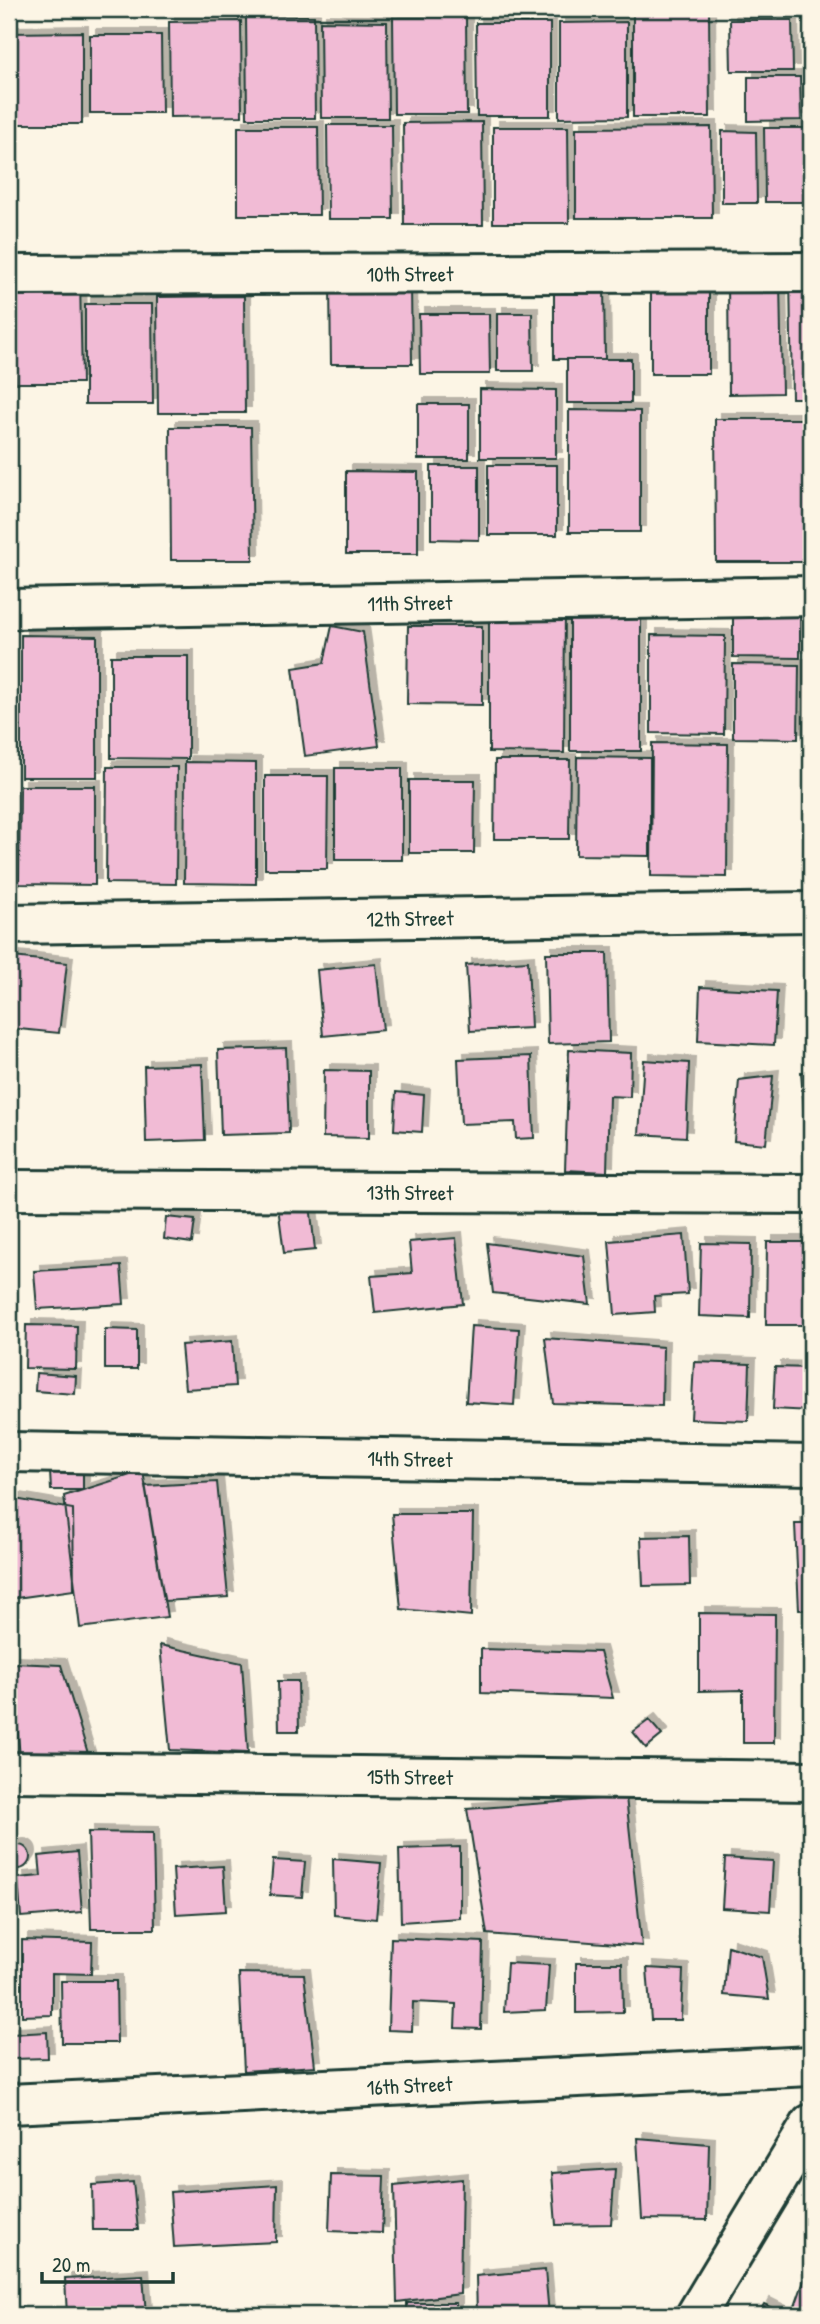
<svg xmlns="http://www.w3.org/2000/svg" width="820" height="2324" font-family="'Patrick Hand',sans-serif">
<style>
.building{fill:#f1bbd5;stroke:#1f3d34;stroke-width:2;filter:url(#shadow)}
.lines{fill:none;stroke-linecap:round;stroke-linejoin:round}
.street-casing{stroke:#1f3d34;stroke-width:44}
.street{stroke:#fcf5e5;stroke-width:38}
.labels{text-anchor:middle;dominant-baseline:central;stroke-width:5;stroke-linejoin:round;paint-order:stroke}
.street-label{font-size:21px;fill:#1f3d34;stroke:#fcf5e5}
</style>
<defs>
<filter id="shadow"><feDropShadow dx="6" dy="-6" stdDeviation="0" flood-color="#0004"/></filter>
</defs>
<rect width="100%" height="100%" fill="#fcf5e5"/>
<filter id="ink" filterUnits="userSpaceOnUse"><feTurbulence type="fractalNoise" baseFrequency=".0143" numOctaves="2"/><feDisplacementMap in="SourceGraphic" scale="14" xChannelSelector="R" yChannelSelector="G"/><feConvolveMatrix kernelMatrix="1 2 1 2 8 2 1 2 1" color-interpolation-filters="sRGB"/></filter>
<g filter="url(#ink)">
<path class="building" d="M633,10H709L710,117H633Z
M246,16H314L315,118H247Z
M393,17H466L467,114H394Z
M730,20H792L793,71H731Z
M241,21L242,116L170,117L169,22Z
M320,21L387,22L388,118H321Z
M627,22V117L559,118V23Z
M476,23H550V116H477Z
M82,32V124H9V33Z
M90,35H161L162,113H90Z
M748,77H800L801,120L748,121Z
M482,122L483,225H404L403,123Z
M327,125H392L393,219H328Z
M238,127H318L319,215H238Z
M493,127H568L569,223H493Z
M711,127L712,218H576V128Z
M764,128H811V202H765Z
M722,131L756,132L757,203H722Z
M790,275H811V398H792Z
M14,279H80L82,383H16Z
M728,280H780L782,393L729,394Z
M330,283H411L412,364H331Z
M554,283H604L605,359H554Z
M651,283H709V374H651Z
M244,296L245,413H158L157,297Z
M85,304H152L153,404H85Z
M497,313H532L533,371H497Z
M419,314H489L490,374H420Z
M567,359H631V403H567Z
M480,389L556,390V458H480Z
M418,404H469V459H418Z
M569,410L640,411V532H569Z
M715,419H811V562H716Z
M170,427H251L253,560H171Z
M488,465H557V535H488Z
M431,466H479V540L431,539Z
M346,471L418,472V554H346Z
M733,598L800,599V658L733,657Z
M489,604L565,605L564,753L489,752Z
M570,606H641V751H570Z
M332,626L363,632L379,746L305,756L293,668L324,663Z
M408,626H482V705L407,704Z
M21,635L97,636V777H21Z
M651,635L725,636L724,734L651,733Z
M111,656H188V759L111,758Z
M733,664L799,665L798,739L733,738Z
M652,743L728,744L727,877L651,876Z
M577,757L650,758V856L576,855Z
M495,760H570L569,839H494Z
M185,762L256,763V884L184,883Z
M107,767H177L176,884L106,883Z
M335,768H402V860H335Z
M265,776H328L327,869H265Z
M409,780H475L474,853H409Z
M20,786H95V885L19,884Z
M546,953H607L609,1042L548,1044Z
M13,957L67,963L59,1033L9,1028Z
M528,961L531,1028L470,1031L466,965Z
M376,964L383,1030L323,1036L317,970Z
M700,987L777,991L774,1045L698,1041Z
M286,1048L289,1133L221,1135L218,1050Z
M569,1050L631,1053L630,1097L609,1096L607,1172L565,1170Z
M531,1056L534,1138L516,1139L515,1122L461,1124L458,1059Z
M644,1060L689,1063L686,1137L639,1134Z
M202,1064L205,1140L146,1142L144,1066Z
M324,1070L369,1071V1138L323,1137Z
M801,1072H811V1150H807Z
M773,1076L766,1144L734,1141L739,1080Z
M396,1092L424,1095L422,1132L394,1130Z
M310,1204L315,1250L284,1253L278,1207Z
M166,1217L195,1220L192,1243L164,1239Z
M684,1235L688,1294L654,1296L655,1312L615,1315L609,1241Z
M456,1238L463,1304L375,1313L371,1276L412,1273L409,1242Z
M767,1242H811V1325H766Z
M487,1243L584,1256L590,1304L493,1293Z
M701,1243L751,1244L750,1318L699,1316Z
M121,1266L124,1304L37,1309L34,1271Z
M26,1325L77,1326L76,1369L25,1368Z
M471,1326L519,1329L514,1405L466,1402Z
M105,1329L137,1330V1369H105Z
M545,1338L663,1347L662,1406L553,1403Z
M232,1341L235,1386L185,1389L181,1345Z
M694,1362L750,1364L748,1421L691,1419Z
M775,1367L811,1368V1411L773,1409Z
M36,1373L76,1376L75,1394L35,1391Z
M143,1471L167,1617L80,1628L64,1496Z
M50,1472H83V1490H51Z
M217,1482L228,1597L164,1601L145,1486Z
M9,1498L73,1509L74,1590L9,1599Z
M392,1514H473L471,1616L401,1609Z
M795,1524H811V1610H799Z
M689,1536L690,1585L643,1586L641,1537Z
M699,1613L775,1614L774,1743H743V1690L699,1691Z
M160,1645L242,1663L248,1753L170,1750Z
M481,1649L600,1652L613,1698L481,1693Z
M12,1663L61,1665L90,1760L20,1758Z
M278,1681H298L299,1731H279Z
M649,1720L662,1735L646,1748L633,1732Z
M626,1797L642,1946L487,1934L467,1809Z
M88,1832L153,1833L155,1929H91Z
M6 1857a12 12 0 1 1 24 0a12 12 0 1 1-24 0Z
M460,1847V1918L401,1922L399,1849Z
M77,1852L82,1912L21,1917L18,1878L41,1876L39,1856Z
M725,1858L773,1861L770,1911L722,1908Z
M333,1859L381,1863L376,1919L334,1915Z
M273,1860L305,1862L302,1897L270,1895Z
M223,1866L226,1911L176,1914L173,1869Z
M391,1938L483,1942L481,2029L455,2028L456,2004L413,2002L412,2031L388,2030Z
M22,1940L92,1942L91,1974L52,1973V2015L22,2016Z
M728,1946L762,1957L769,1999L724,1995Z
M507,1963L549,1965L546,2010L504,2012Z
M576,1963H622L623,2012L576,2013Z
M647,1968L683,1970L681,2020H651Z
M239,1973L304,1974L315,2066L244,2071Z
M61,1981H116L117,2043H62Z
M47,2032L48,2058L12,2059L11,2034Z
M637,2138L709,2144L707,2220L642,2219Z
M615,2169L611,2224L556,2225L552,2173Z
M331,2175L384,2176L382,2233L329,2231Z
M462,2179L460,2294L397,2302L394,2186Z
M133,2182L138,2230H93L92,2185Z
M277,2185L276,2242L174,2247L170,2192Z
M811,2261V2315H801L793,2312Z
M545,2270L549,2315H477L476,2276Z
M143,2275L146,2315H67L65,2279Z
M407,2303H456V2315H407Z
M764,2304L786,2315H758Z"/>
<g class="lines">
<defs>
<g id="street">
<path id="s1" d="M9,275L811,272"/>
<path id="s2" d="M9,609L811,596"/>
<path id="s3" d="M9,924L811,912"/>
<path id="s4" d="M9,1190L811,1194"/>
<path id="s5" d="M9,1452L811,1465"/>
<path id="s6" d="M9,1772L811,1781"/>
<path id="s7" d="M9,2104L811,2066"/>
<path d="M696,2315L811,2124"/>
</g>
</defs>
<use href="#street" class="street-casing"/>
<use href="#street" class="street"/>
</g>
</g>
<g class="labels">
<g class="street-label">
<text stroke="none"><textPath href="#s1" startOffset="401">10th Street</textPath></text>
<text stroke="none"><textPath href="#s2" startOffset="401">11th Street</textPath></text>
<text stroke="none"><textPath href="#s3" startOffset="401">12th Street</textPath></text>
<text stroke="none"><textPath href="#s4" startOffset="401">13th Street</textPath></text>
<text stroke="none"><textPath href="#s5" startOffset="401">14th Street</textPath></text>
<text stroke="none"><textPath href="#s6" startOffset="401">15th Street</textPath></text>
<text stroke="none"><textPath href="#s7" startOffset="401">16th Street</textPath></text>
</g>
</g>
<rect width="820" height="2324" fill="none" stroke="#fcf5e5" stroke-width="35"/>
<rect x="18" y="18" width="785" height="2289" fill="none" stroke="#1f3d34" stroke-width="2.5" filter="url(#ink)"/>
<path d="M42 2272v10h131v-10" fill="none" stroke="#1f3d34" stroke-width="3.5"/>
<text x="52" y="2272" font-size="21" fill="#1f3d34" stroke="#fcf5e5" stroke-width="5" paint-order="stroke">20 m</text>
</svg>
